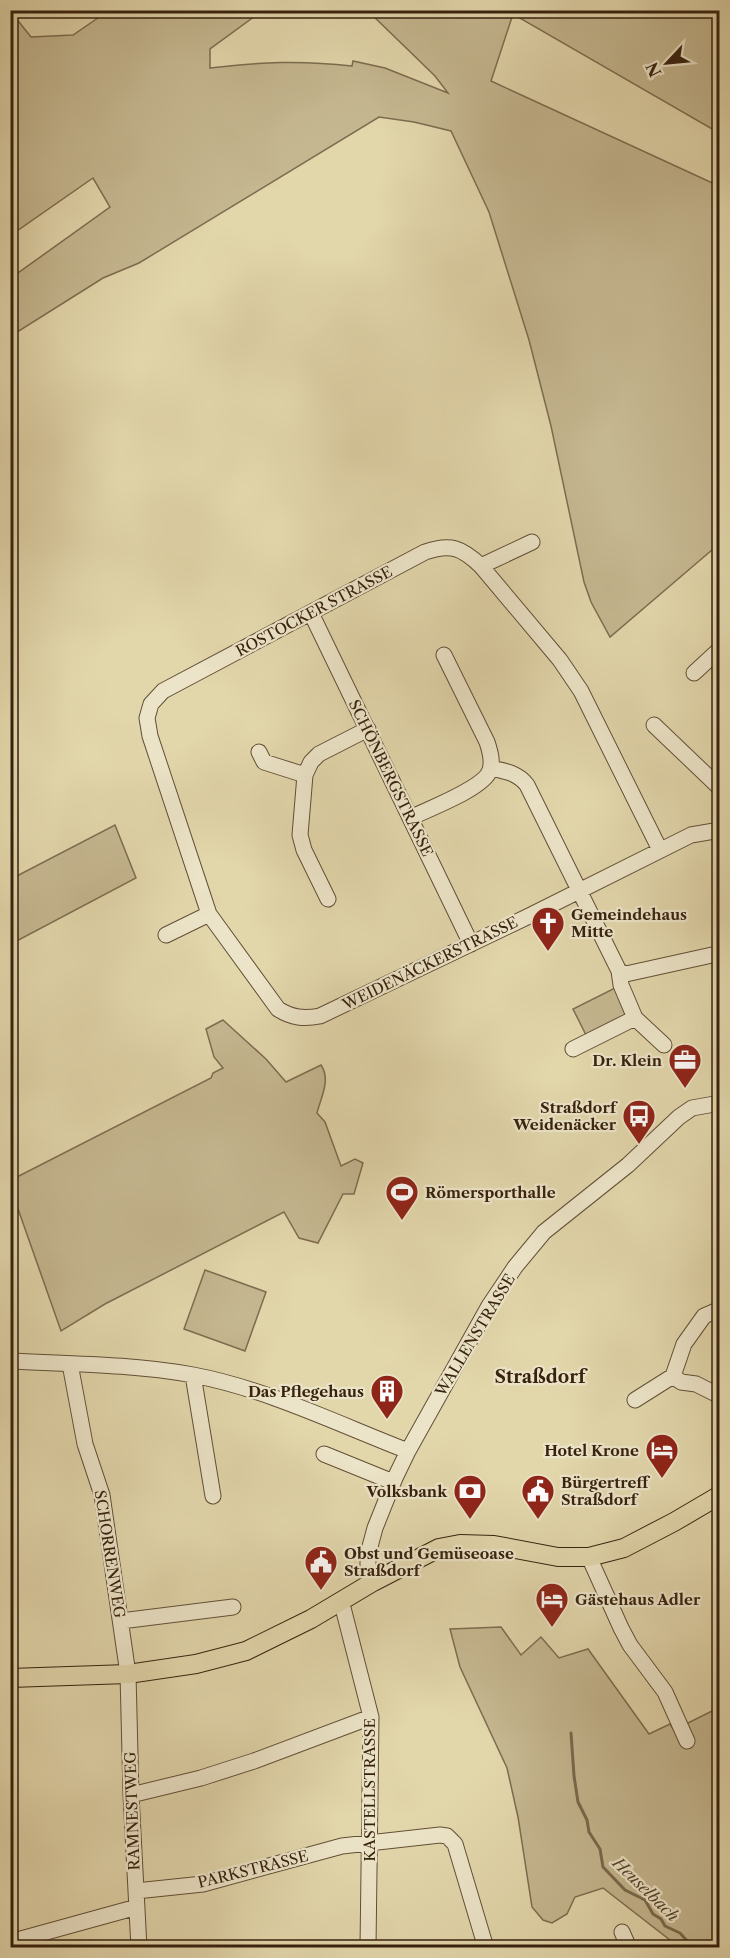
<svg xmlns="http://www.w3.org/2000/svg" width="730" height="1958" font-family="'Libre Caslon Text',serif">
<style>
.green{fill:#c5b790;stroke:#7e6c50;stroke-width:1.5}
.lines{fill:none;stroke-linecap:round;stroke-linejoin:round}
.stream{stroke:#7b694d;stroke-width:3}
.minor-casing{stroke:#624f36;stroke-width:17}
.major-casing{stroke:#37220f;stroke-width:20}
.minor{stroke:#ece4c8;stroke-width:15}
.major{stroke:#e2d6ab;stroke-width:18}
.labels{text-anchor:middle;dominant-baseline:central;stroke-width:4.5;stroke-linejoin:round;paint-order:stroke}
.street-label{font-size:15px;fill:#37220f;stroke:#ece4c8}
.poi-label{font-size:15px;font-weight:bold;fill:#37220f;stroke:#ece4c8;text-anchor:start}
.water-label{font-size:16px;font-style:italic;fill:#59462e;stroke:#ece4c8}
.quarter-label{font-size:18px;font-weight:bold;fill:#37220f;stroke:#ece4c8}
</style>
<rect width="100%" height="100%" fill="#e2d6ab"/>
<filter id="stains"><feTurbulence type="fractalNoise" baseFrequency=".00333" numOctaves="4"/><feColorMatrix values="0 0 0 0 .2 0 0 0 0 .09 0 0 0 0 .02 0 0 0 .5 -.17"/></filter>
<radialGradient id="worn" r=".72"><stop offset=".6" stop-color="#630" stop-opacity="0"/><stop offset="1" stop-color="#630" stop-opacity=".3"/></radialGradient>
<path class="green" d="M104,11H262L210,49V68C261,62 300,60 352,66L353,61L385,68L448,93L435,76L368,11H719V133L513,14L491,81L719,186V544L610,637L591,602L584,582L551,426L529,340L489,212L451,131L414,122L379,117L139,263L103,278L11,336V278L110,207L93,178L11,235V12L31,37L73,35L105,13Z
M115,825L136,878L11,944V879Z
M621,985L635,1018L589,1041L573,1009Z
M223,1020L266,1059L286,1082L321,1065C331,1080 321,1097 317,1113L325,1122L341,1166L355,1159L363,1163L354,1194H343L318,1243L299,1238L284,1212L105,1304L61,1331L11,1189V1180L211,1078L213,1073L223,1068L214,1057L206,1029Z
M205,1270L266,1292L245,1351L184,1329Z
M501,1627L521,1655L541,1637L559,1658L588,1649L649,1734L670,1724L674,1730L712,1711L720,1726L719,1947H679L603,1888L575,1897L567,1914L552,1923L543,1920L532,1907L518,1817L507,1768L460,1667L450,1629Z"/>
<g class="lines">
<path class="stream" d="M571,1733L574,1776L578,1802L587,1820L589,1832L600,1849L603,1867L625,1890L645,1900L653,1914L661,1919L665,1926L680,1933L689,1943L696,1948"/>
<defs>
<path id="minor" d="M481,566L532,542
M311,613L471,944
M694,673L720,649
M654,725L720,788
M259,752L264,762L305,775
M491,768C505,771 518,773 527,785L619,971L626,974L635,972L712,955
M410,818C428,809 485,788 490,770C493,761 490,751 487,742L444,655
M660,850L581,691L560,660L481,566C462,548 451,543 425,552L163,691L151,704L147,718L150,736L209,914L278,1009C292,1018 304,1019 320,1016L527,917L691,835L720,830
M328,899L304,850L300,835L305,775L311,762L319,754L368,729
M166,935L209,914
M619,971L621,985L635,1018L664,1045
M573,1049L635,1018
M720,1309L704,1316L684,1344L673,1376L681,1382L696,1384L720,1396
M10,1361C71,1364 133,1364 193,1375C267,1389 338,1424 408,1451
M70,1364L85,1444L102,1495L128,1674L131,1795L139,1948
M193,1375L213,1496
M635,1400L673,1376
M324,1454L393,1482
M589,1557L621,1628L630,1645L665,1692L687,1741
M373,1582L368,1572V1554L375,1528L395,1478L408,1451L489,1306L515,1267L544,1232L628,1165L679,1117L692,1108L720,1103
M341,1600L371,1717L368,1948
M121,1621L233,1607
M131,1795L201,1778L254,1761L371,1717
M136,1891L203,1884L342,1846L440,1835L447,1836L455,1844L486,1948
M622,1932L629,1948
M10,1942L137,1907"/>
<path id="major" d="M10,1678L128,1674L196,1664L246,1651L311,1619L373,1582L439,1548L460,1544L494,1545L558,1557H589L624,1548L674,1522L720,1495"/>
</defs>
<use href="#minor" class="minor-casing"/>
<use href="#major" class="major-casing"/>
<use href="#minor" class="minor"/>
<use href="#major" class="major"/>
</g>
<defs>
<symbol id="church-pin" viewBox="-11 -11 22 30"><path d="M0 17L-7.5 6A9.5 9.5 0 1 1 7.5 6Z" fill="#8f2418" stroke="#ece4c8"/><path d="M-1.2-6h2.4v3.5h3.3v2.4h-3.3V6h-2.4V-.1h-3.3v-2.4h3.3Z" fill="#fff"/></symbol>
<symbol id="office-pin" viewBox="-11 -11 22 30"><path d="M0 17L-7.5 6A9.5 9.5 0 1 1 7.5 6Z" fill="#8f2418" stroke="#ece4c8"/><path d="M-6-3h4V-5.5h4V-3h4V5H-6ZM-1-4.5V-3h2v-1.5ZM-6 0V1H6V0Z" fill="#fff"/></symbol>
<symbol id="bus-pin" viewBox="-11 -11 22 30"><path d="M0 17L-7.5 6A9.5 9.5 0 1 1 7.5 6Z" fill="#8f2418" stroke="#ece4c8"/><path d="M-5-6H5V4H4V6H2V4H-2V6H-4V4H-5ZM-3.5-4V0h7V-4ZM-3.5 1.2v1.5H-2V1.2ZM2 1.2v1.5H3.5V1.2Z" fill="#fff"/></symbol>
<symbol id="stadium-pin" viewBox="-11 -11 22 30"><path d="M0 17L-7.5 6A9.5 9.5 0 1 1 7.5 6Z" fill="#8f2418" stroke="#ece4c8"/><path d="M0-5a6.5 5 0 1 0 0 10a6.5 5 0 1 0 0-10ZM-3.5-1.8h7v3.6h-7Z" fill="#fff"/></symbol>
<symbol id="building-pin" viewBox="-11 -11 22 30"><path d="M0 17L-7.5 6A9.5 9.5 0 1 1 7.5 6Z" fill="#8f2418" stroke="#ece4c8"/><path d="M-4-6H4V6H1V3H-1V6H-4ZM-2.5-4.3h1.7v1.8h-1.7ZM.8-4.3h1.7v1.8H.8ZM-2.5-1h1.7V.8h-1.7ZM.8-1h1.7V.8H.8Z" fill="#fff"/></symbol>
<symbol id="hotel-pin" viewBox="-11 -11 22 30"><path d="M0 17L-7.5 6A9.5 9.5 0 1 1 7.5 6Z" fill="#8f2418" stroke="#ece4c8"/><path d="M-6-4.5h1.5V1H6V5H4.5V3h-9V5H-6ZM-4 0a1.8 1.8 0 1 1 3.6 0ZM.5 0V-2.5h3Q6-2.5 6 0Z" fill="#fff"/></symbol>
<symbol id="bank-pin" viewBox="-11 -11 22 30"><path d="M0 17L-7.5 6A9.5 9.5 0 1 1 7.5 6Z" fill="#8f2418" stroke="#ece4c8"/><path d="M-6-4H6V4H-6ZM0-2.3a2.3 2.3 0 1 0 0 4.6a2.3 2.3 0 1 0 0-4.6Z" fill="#fff"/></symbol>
<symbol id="civic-pin" viewBox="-11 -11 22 30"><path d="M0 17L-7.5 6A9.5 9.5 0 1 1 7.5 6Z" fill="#8f2418" stroke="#ece4c8"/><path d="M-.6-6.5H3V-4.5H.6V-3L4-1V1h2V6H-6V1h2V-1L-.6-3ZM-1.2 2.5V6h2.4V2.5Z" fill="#fff"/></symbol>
</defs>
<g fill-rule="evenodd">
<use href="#church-pin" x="529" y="904" width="38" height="52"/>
<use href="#office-pin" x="666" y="1041" width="38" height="52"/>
<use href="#bus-pin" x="620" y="1097" width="38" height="52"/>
<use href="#stadium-pin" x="383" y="1173" width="38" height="52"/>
<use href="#building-pin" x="368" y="1372" width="38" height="52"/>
<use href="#hotel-pin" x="643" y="1431" width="38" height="52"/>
<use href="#bank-pin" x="451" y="1472" width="38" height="52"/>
<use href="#civic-pin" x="519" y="1472" width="38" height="52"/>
<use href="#civic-pin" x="302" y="1543" width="38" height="52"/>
<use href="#hotel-pin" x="533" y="1580" width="38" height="52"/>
</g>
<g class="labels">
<g class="street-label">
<text transform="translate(314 611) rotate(-28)">ROSTOCKER STRASSE</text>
<text transform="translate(391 778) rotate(64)">SCHÖNBERGSTRASSE</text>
<text transform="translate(430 963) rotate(-26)">WEIDENÄCKERSTRASSE</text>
<text transform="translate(475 1335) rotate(-59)">WALLENSTRASSE</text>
<text transform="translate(110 1554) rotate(81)">SCHORRENWEG</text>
<text transform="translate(369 1790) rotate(-90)">KASTELLSTRASSE</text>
<text transform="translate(132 1811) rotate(-92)">RAMNESTWEG</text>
<text transform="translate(253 1869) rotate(-14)">PARKSTRASSE</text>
</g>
<g class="poi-label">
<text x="571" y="914">Gemeindehaus<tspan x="571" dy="17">Mitte</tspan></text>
<text x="662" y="1060" text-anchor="end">Dr. Klein</text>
<text x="616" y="1107" text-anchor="end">Straßdorf<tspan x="616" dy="17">Weidenäcker</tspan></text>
<text x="425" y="1192">Römersporthalle</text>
<text x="364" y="1391" text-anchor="end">Das Pflegehaus</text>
<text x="639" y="1450" text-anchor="end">Hotel Krone</text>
<text x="561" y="1482">Bürgertreff<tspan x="561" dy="17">Straßdorf</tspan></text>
<text x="447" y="1491" text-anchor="end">Volksbank</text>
<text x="344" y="1553">Obst und Gemüseoase<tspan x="344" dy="17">Straßdorf</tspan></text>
<text x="575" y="1599">Gästehaus Adler</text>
</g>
<g class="water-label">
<text transform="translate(646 1889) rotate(44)">Heuselbach</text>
</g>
<g class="quarter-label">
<text x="540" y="1377">Straßdorf</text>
</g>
</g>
<rect width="730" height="1958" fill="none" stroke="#e2d6ab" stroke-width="36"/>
<rect x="12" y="12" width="706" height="1934" fill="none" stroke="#37220f" stroke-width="3"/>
<rect x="18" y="18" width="694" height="1922" fill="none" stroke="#37220f" stroke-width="1.5"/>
<g transform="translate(667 63) rotate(244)" stroke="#ece4c8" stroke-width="4.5" paint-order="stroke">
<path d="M0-4.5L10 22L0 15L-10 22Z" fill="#37220f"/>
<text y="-9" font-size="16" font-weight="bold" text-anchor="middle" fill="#37220f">N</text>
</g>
<rect width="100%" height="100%" filter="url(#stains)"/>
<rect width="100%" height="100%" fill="url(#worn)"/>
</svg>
